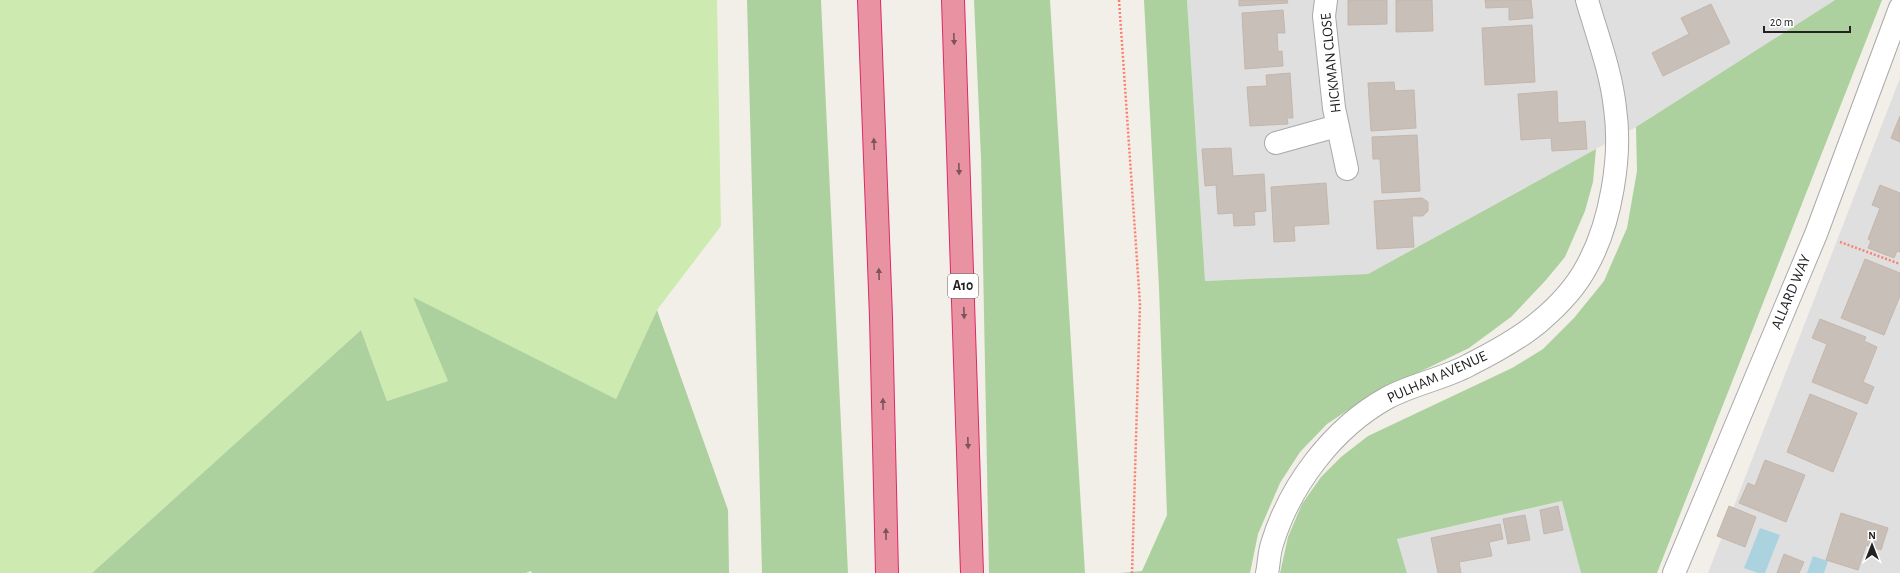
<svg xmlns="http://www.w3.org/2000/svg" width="1900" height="573" font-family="'Alegreya Sans',sans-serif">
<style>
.residential{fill:#e0dfdf}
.grass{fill:#cdebb0}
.forest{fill:#add19e}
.water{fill:#aad3df}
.building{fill:#c7bfb8;stroke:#c4b6ab}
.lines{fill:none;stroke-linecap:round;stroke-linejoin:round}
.minor-casing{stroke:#a9a9a9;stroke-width:24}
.highway-casing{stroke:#dc2a67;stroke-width:24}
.path{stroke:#fa8072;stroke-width:2.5;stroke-dasharray:2 2;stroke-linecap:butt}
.minor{stroke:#fff;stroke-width:22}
.highway{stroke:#e892a2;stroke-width:22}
.oneway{fill:#7b545c}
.labels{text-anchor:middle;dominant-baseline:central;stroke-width:3;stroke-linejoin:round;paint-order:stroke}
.shield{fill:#fff;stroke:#646464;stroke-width:1}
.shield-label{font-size:14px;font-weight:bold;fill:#222}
.street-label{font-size:15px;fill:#222;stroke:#fff}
</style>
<rect width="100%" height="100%" fill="#f2efe9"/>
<path class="residential" d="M1187,0H1835L1636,127L1368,274L1205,281Z
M1900,78V573H1708Z
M1563,501L1581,573H1407L1397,539Z"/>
<path class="grass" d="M0,0H717L721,226L657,310L616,399L434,308L448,381L387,401L361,330L92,573H0Z"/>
<path class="forest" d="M747,0H821L848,573H762Z
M974,0H1050L1085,573H989L981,158Z
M1144,0H1187L1205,281L1368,274L1596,149L1593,182L1585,211L1565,257L1546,280L1511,317L1469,348L1368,397L1327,424L1300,452L1280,483L1258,534L1250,573H1120L1142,571L1167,515L1159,288Z
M1835,0H1882L1657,573H1581L1562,501L1397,539L1407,573H1280L1288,537L1302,504L1321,477L1341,457L1368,436L1512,368L1543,349L1574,318L1604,281L1627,228L1637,171L1636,127Z
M413,297L616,399L657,310L728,510L729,573H532L531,571L526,573H92L361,330L387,401L448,381Z"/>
<path class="water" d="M1760,528L1780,535L1765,573H1758L1744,568Z
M1813,556L1828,561L1824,573H1807Z"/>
<path class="building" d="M1239,0H1287L1288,3L1239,6Z
M1348,0H1387V24L1348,25Z
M1396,0H1432L1433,31L1396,32Z
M1485,0H1531L1533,18L1509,20V7L1486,8Z
M1711,4L1730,43L1663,76L1652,53L1689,34L1681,18Z
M1283,10L1285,33H1277L1278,52L1282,51L1283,66L1245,69L1242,13Z
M1532,25L1535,82L1485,85L1482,28Z
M1290,73L1293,118H1287L1288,124L1250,126L1247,87L1267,86L1266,75Z
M1394,82L1395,91L1414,90L1416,128L1371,131L1368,83Z
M1557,91L1558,123L1585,121L1587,149L1552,151L1551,138L1521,140L1518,94Z
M1900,116V142L1891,138Z
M1417,135L1420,191L1382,193L1380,159H1373L1372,137Z
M1231,148L1233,176L1264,174L1266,211L1254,212L1255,225L1234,226L1233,213L1218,214L1216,185L1205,186L1202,149Z
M1326,183L1329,224L1294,226L1295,241L1274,242L1271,187Z
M1880,185L1900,193V252L1897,251L1894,258L1868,248L1871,241L1868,239L1880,208L1872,205Z
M1422,198L1428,202V211L1423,216H1412L1414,247L1377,249L1374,201Z
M1865,259L1900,273V296L1884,335L1841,318Z
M1820,319L1866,337L1864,341L1877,347L1863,382L1874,387L1867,404L1812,382L1827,344L1812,338Z
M1810,394L1857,413L1833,472L1787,452Z
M1765,460L1805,475L1786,522L1739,503L1748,483L1755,486Z
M1558,506L1563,530L1544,534L1540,510Z
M1729,506L1756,517L1745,547L1717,536Z
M1841,513L1888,528L1881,550L1866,545L1858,570L1826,560Z
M1525,515L1530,540L1508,544L1503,519Z
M1500,524L1503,539L1489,542L1492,556L1459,562L1461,573H1438L1431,538Z
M1784,554L1804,562L1799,573H1777Z"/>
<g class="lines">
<defs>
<path id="minor" d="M1326,0L1324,16L1334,108L1347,169
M1276,143L1337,126
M1267,573C1269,564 1269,553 1272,544C1290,485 1333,428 1387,398C1413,384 1443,379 1469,365C1493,353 1519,339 1539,322C1557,307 1576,287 1587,266C1611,223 1622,156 1615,108C1611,71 1597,35 1587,0
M1674,573L1816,234L1900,8"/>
<path id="highway" d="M869,0L881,317L887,573
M953,0L972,573"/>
</defs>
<use href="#minor" class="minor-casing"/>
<use href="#highway" class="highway-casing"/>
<path class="path" d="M1119,0L1140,304L1132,573
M1840,242L1900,264"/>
<use href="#minor" class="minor"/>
<use href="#highway" class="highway"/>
</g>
<defs><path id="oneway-solid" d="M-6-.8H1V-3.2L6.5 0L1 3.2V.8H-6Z"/></defs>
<g class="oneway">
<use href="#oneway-solid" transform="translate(954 39) rotate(88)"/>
<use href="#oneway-solid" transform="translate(874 144) rotate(-92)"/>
<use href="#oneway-solid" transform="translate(959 169) rotate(88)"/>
<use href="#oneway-solid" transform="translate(879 274) rotate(-92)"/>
<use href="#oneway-solid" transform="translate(964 313) rotate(88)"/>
<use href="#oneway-solid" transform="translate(883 404) rotate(-91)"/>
<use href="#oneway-solid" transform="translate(968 443) rotate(88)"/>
<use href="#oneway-solid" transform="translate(886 534) rotate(-91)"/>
</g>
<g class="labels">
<rect class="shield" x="948" y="274" width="30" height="24" rx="3"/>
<g class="shield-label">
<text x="963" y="286">A10</text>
</g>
<g class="street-label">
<text transform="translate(1331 63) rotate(-96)">HICKMAN CLOSE</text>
<text transform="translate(1791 292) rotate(-67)">ALLARD WAY</text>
<text transform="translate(1437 377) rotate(-24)">PULHAM AVENUE</text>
</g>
</g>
<g transform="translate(1872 545)" stroke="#ffffff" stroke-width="3" paint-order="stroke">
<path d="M0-3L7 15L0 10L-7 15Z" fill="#222222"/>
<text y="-6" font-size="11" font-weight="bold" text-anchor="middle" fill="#222222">N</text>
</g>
<path d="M1764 26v6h86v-6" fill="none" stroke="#222222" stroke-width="2"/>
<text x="1770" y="26" font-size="12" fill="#222222" stroke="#ffffff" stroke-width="3" paint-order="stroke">20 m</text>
</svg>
